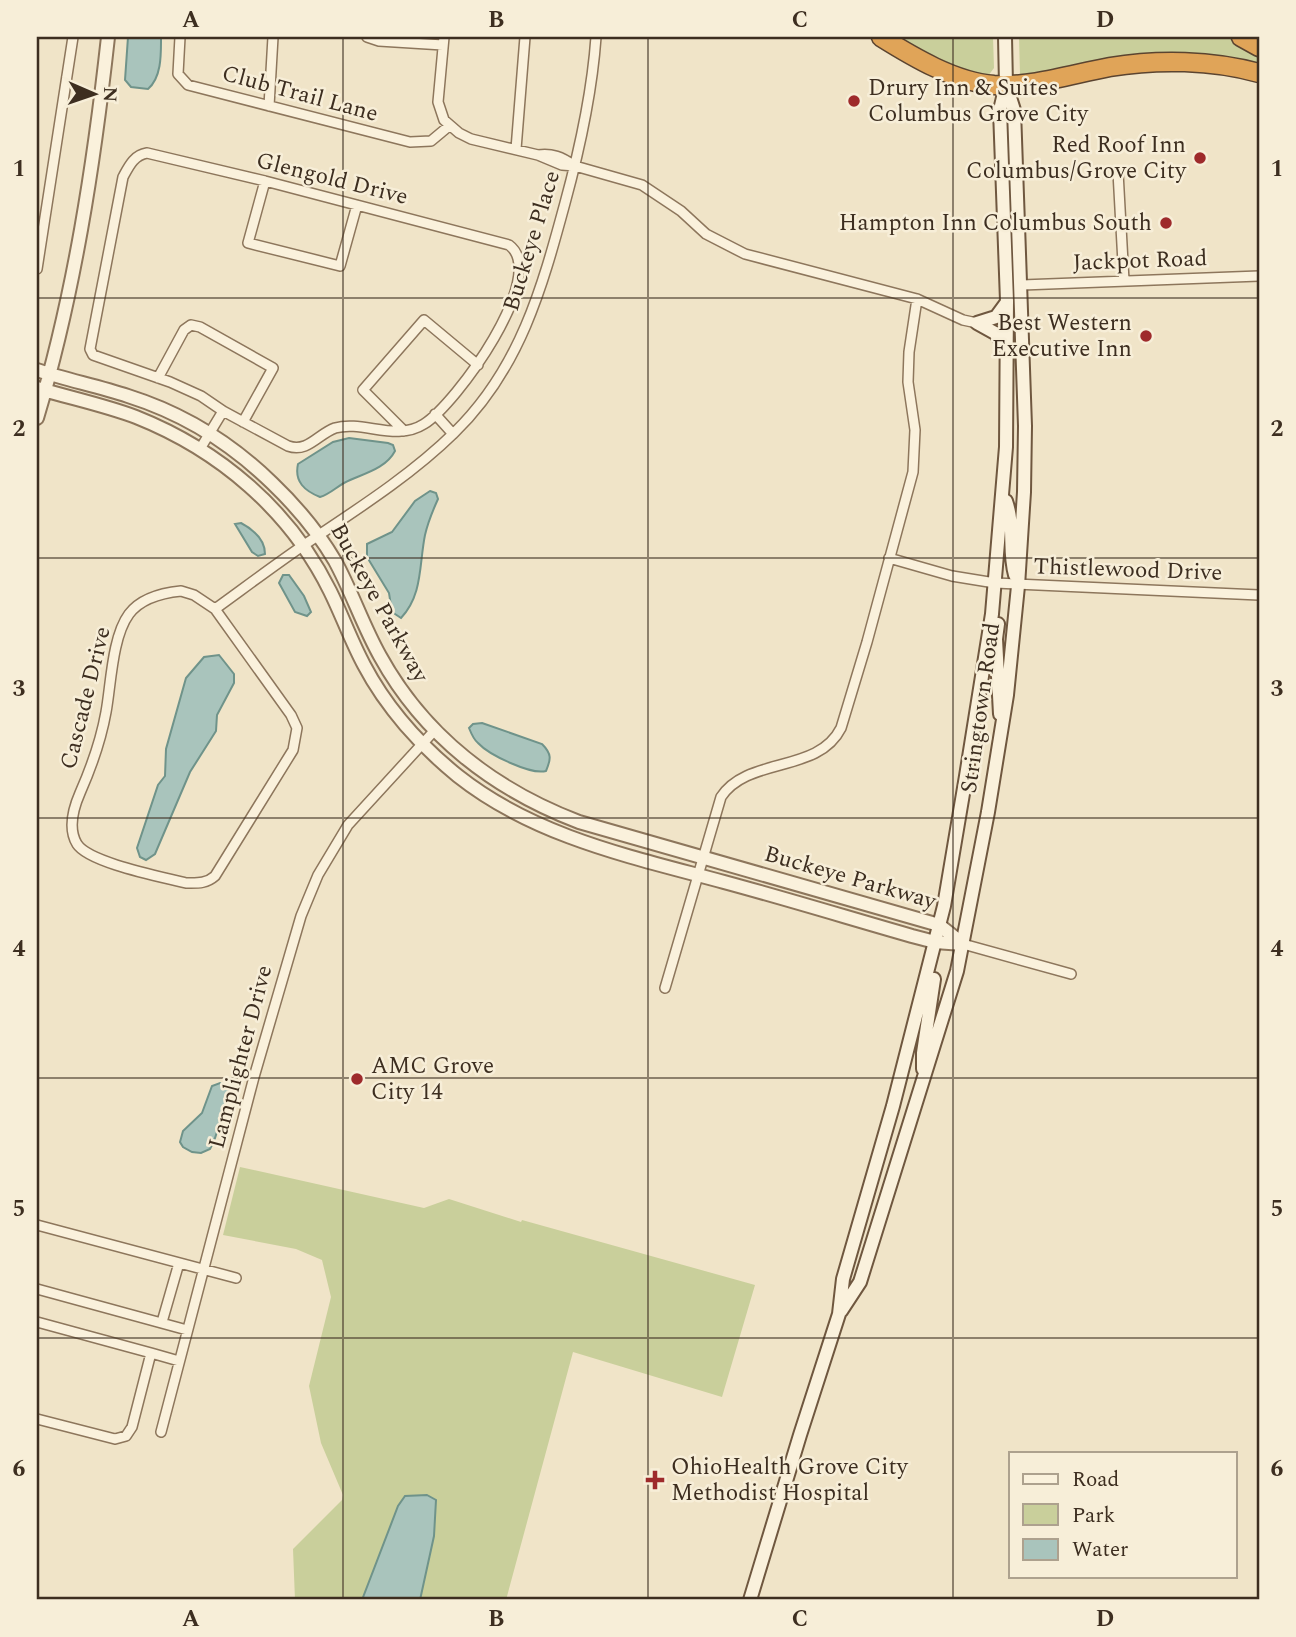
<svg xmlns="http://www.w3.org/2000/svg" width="1296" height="1637" font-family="Spectral,serif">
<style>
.green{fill:#c9cf9b}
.water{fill:#a9c4bc;stroke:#6f938a;stroke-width:2}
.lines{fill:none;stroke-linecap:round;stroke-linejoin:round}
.minor-casing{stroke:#8d765c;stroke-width:12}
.tertiary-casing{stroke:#8d765c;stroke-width:16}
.secondary-casing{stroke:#6f573f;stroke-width:16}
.motorway-casing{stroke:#5b4430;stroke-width:21}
.minor{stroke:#faf1dc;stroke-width:9}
.tertiary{stroke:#faf1dc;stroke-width:12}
.secondary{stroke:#faf1dc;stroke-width:12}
.motorway{stroke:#e0a458;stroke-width:18}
.grid{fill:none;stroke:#3d2e20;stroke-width:2;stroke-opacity:0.55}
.poi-dot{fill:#9e2a2b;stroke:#f7eed8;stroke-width:2.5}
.labels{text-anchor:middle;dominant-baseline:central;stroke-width:5;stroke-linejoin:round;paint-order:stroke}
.poi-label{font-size:23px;fill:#3d2e20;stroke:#f7eed8;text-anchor:start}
.street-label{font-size:23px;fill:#3d2e20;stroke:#f7eed8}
.neatline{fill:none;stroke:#3d2e20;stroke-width:2.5}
.grid-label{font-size:23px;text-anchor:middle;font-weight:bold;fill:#3d2e20}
</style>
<rect width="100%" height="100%" fill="#f0e4c8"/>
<path class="green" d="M888,37H993L994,68L988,76L936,63Z
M1019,37H1230L1259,53V67L1026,77L1020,74Z
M240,1167L424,1208L449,1199L521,1222L522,1220L755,1285L722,1397L573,1352L506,1600H420L434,1536L398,1506L362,1600H295L293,1549L342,1500L343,1495L321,1443L309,1386L331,1297L322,1260L296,1249L223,1235Z"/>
<path class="water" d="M128,37H161C161,53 162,77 148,89L131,87L125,80Z
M349,438L388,443L393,445L395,451C385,470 361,474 344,483C335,488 330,494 320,497C305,491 294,482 298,464L333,442Z
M430,491L436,493L438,499C433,510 428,522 425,535C419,564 423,595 401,618L392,612L389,593L367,557V544L392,532L415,501Z
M241,523C254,530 265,539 265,554L258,556L252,552L235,524Z
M283,575H289L304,596L311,612L307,616L295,612L279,583Z
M219,655L234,674V683L217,715L216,731L190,772L155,854L146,860L140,857L137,848L158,785L165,776L166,749L186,678L204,657Z
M482,723L542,744C552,754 551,759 546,771C531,775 489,755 478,743C474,740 471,733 469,728L473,724Z
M220,1083L228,1086L230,1092L214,1141L210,1149L201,1153L192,1152L183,1147L180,1142L183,1131L202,1113L212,1086Z
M427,1495L436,1500L434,1536L420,1600H362L398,1506L405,1496Z"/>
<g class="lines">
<defs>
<path id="minor" d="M180,37L178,74L188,85L410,142L431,141L449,126
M367,37L379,41L443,45
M444,37L438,102L444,120L459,133L471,139L538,155L562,165L575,166L642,185L681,211L706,234L745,254L917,299L963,320L977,323
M269,106L273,37
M516,149L525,37
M147,153L265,181L509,245C550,275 456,404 424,424C396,442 363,420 335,428C318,434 308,453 288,446L223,411L201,396L170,382L93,355L90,349L123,177C129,166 134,155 147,153Z
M538,155C552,153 562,157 573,165
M1118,172L1124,281
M265,181L248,243L340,266L357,205
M37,269L73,37
M1022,285L1259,276
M158,378L184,330L191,325L200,327L273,368L243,422
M435,414L453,434
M404,431L363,390L424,320L478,365
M200,449L223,411
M889,558L952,576L995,583L1259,595
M181,591L194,595L215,609L291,715L297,728L293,750L215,876C206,884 197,883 186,883C163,877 89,863 77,844C68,829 73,809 80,793C91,768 101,740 106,712C111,685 112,637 129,614C141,598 161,593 181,591Z
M215,609C244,588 272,567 301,547C353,512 409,477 454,433C520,369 542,288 565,203C580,148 592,94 596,37
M963,944L1071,974
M665,988L721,797C748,756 818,774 841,728L867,642L913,472L915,430L908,382L909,352L917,299
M37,1225L236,1278
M37,1289L187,1330
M37,1322L151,1353
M162,1322L179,1263
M37,1419L115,1439L126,1436L132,1427L151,1353L179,1361
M161,1432L254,1077L301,916L318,875L348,825L435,730"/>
<path id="tertiary" d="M37,370C67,380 98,386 128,396C182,413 232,444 272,483C296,506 318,532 335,561C352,592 363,626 380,656C424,736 495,790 579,822L939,925L963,944
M37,388C70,398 104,405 136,417C219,450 290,510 330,591C342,615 351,641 364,665C386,707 421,746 458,776C535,837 632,857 724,882C787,899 849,918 912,936L935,942L963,944
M37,418C74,295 94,164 108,37"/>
<path id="secondary" d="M977,323L995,333L1008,350
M977,323L996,317L1007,302
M1006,501C1015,526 1008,550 1015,575
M998,624L996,639L1000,714
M923,1069V1053L934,979
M841,1311L860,1282L957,971L988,812L1007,695L1018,586L1024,492L1025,426L1014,110L1006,85
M750,1600L800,1435L839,1314L843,1279L893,1106L944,906L966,776L992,614L1006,447L1007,301L1000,110L1006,85L1005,37"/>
<path id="motorway" d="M881,37C913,57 955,82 994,85C1033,87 1072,74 1110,67C1158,59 1212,60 1259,73
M1241,37L1259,47"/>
</defs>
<use href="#minor" class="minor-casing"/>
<use href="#tertiary" class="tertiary-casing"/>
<use href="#secondary" class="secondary-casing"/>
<use href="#motorway" class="motorway-casing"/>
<use href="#minor" class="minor"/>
<use href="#tertiary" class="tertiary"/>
<use href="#secondary" class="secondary"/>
<use href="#motorway" class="motorway"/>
</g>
<path class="grid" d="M343,37V1600M648,37V1600M953,37V1600M37,298H1259M37,558H1259M37,818H1259M37,1078H1259M37,1338H1259"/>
<g class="poi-dot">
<circle cx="854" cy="101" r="7"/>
<circle cx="1200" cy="158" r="7"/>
<circle cx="1166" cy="223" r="7"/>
<circle cx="1146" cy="336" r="7"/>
<circle cx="357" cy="1079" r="7"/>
<path d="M651.5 1469.5h7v7h7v7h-7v7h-7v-7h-7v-7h7z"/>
</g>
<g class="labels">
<g class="poi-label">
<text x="868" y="88">Drury Inn &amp; Suites<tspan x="868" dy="26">Columbus Grove City</tspan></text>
<text x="1186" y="145" text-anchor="end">Red Roof Inn<tspan x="1186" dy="26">Columbus/Grove City</tspan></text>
<text x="1152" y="223" text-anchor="end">Hampton Inn Columbus South</text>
<text x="1132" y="323" text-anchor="end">Best Western<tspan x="1132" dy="26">Executive Inn</tspan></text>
<text x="371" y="1066">AMC Grove<tspan x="371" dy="26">City 14</tspan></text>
<text x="671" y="1467">OhioHealth Grove City<tspan x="671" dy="26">Methodist Hospital</tspan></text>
</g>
<g class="street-label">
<text transform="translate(300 94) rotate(15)">Club Trail Lane</text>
<text transform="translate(332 179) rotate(14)">Glengold Drive</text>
<text transform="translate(532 241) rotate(-73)">Buckeye Place</text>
<text transform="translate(1140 261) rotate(-2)">Jackpot Road</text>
<text transform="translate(1128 570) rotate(2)">Thistlewood Drive</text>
<text transform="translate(379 603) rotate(61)">Buckeye Parkway</text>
<text transform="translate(86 698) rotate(-76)">Cascade Drive</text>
<text transform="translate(981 708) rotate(-82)">Stringtown Road</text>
<text transform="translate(850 878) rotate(16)">Buckeye Parkway</text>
<text transform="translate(241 1057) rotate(-75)">Lamplighter Drive</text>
</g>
</g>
<rect width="1296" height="1637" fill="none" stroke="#f7eed8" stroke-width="77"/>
<rect x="1009" y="1452" width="228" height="126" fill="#f7eed8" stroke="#ada18e" stroke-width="2"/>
<rect x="1023" y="1474" width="35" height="10" fill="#faf1dc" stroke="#ada18e" stroke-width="2"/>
<text x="1072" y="1486" font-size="21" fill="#3d2e20">Road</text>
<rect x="1023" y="1504" width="35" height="21" fill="#c9cf9b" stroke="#ada18e" stroke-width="2"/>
<text x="1072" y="1522" font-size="21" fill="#3d2e20">Park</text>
<rect x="1023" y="1539" width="35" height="21" fill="#a9c4bc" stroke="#ada18e" stroke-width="2"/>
<text x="1072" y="1556" font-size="21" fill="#3d2e20">Water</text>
<g transform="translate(94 94) rotate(92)" stroke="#f7eed8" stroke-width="5" paint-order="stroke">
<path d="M0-5L12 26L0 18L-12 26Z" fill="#3d2e20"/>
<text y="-10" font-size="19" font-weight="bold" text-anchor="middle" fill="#3d2e20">N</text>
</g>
<rect x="38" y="38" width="1220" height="1560" class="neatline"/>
<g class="grid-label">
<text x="191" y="27">A</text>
<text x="496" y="27">B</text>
<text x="800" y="27">C</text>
<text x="1105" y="27">D</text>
<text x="19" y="176">1</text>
<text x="1277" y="176">1</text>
<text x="19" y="436">2</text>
<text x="1277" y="436">2</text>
<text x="19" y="696">3</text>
<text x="1277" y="696">3</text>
<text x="19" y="956">4</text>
<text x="1277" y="956">4</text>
<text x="19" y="1216">5</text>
<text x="1277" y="1216">5</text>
<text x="19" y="1476">6</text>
<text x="1277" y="1476">6</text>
<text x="191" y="1626">A</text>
<text x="496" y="1626">B</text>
<text x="800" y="1626">C</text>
<text x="1105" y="1626">D</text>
</g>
</svg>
